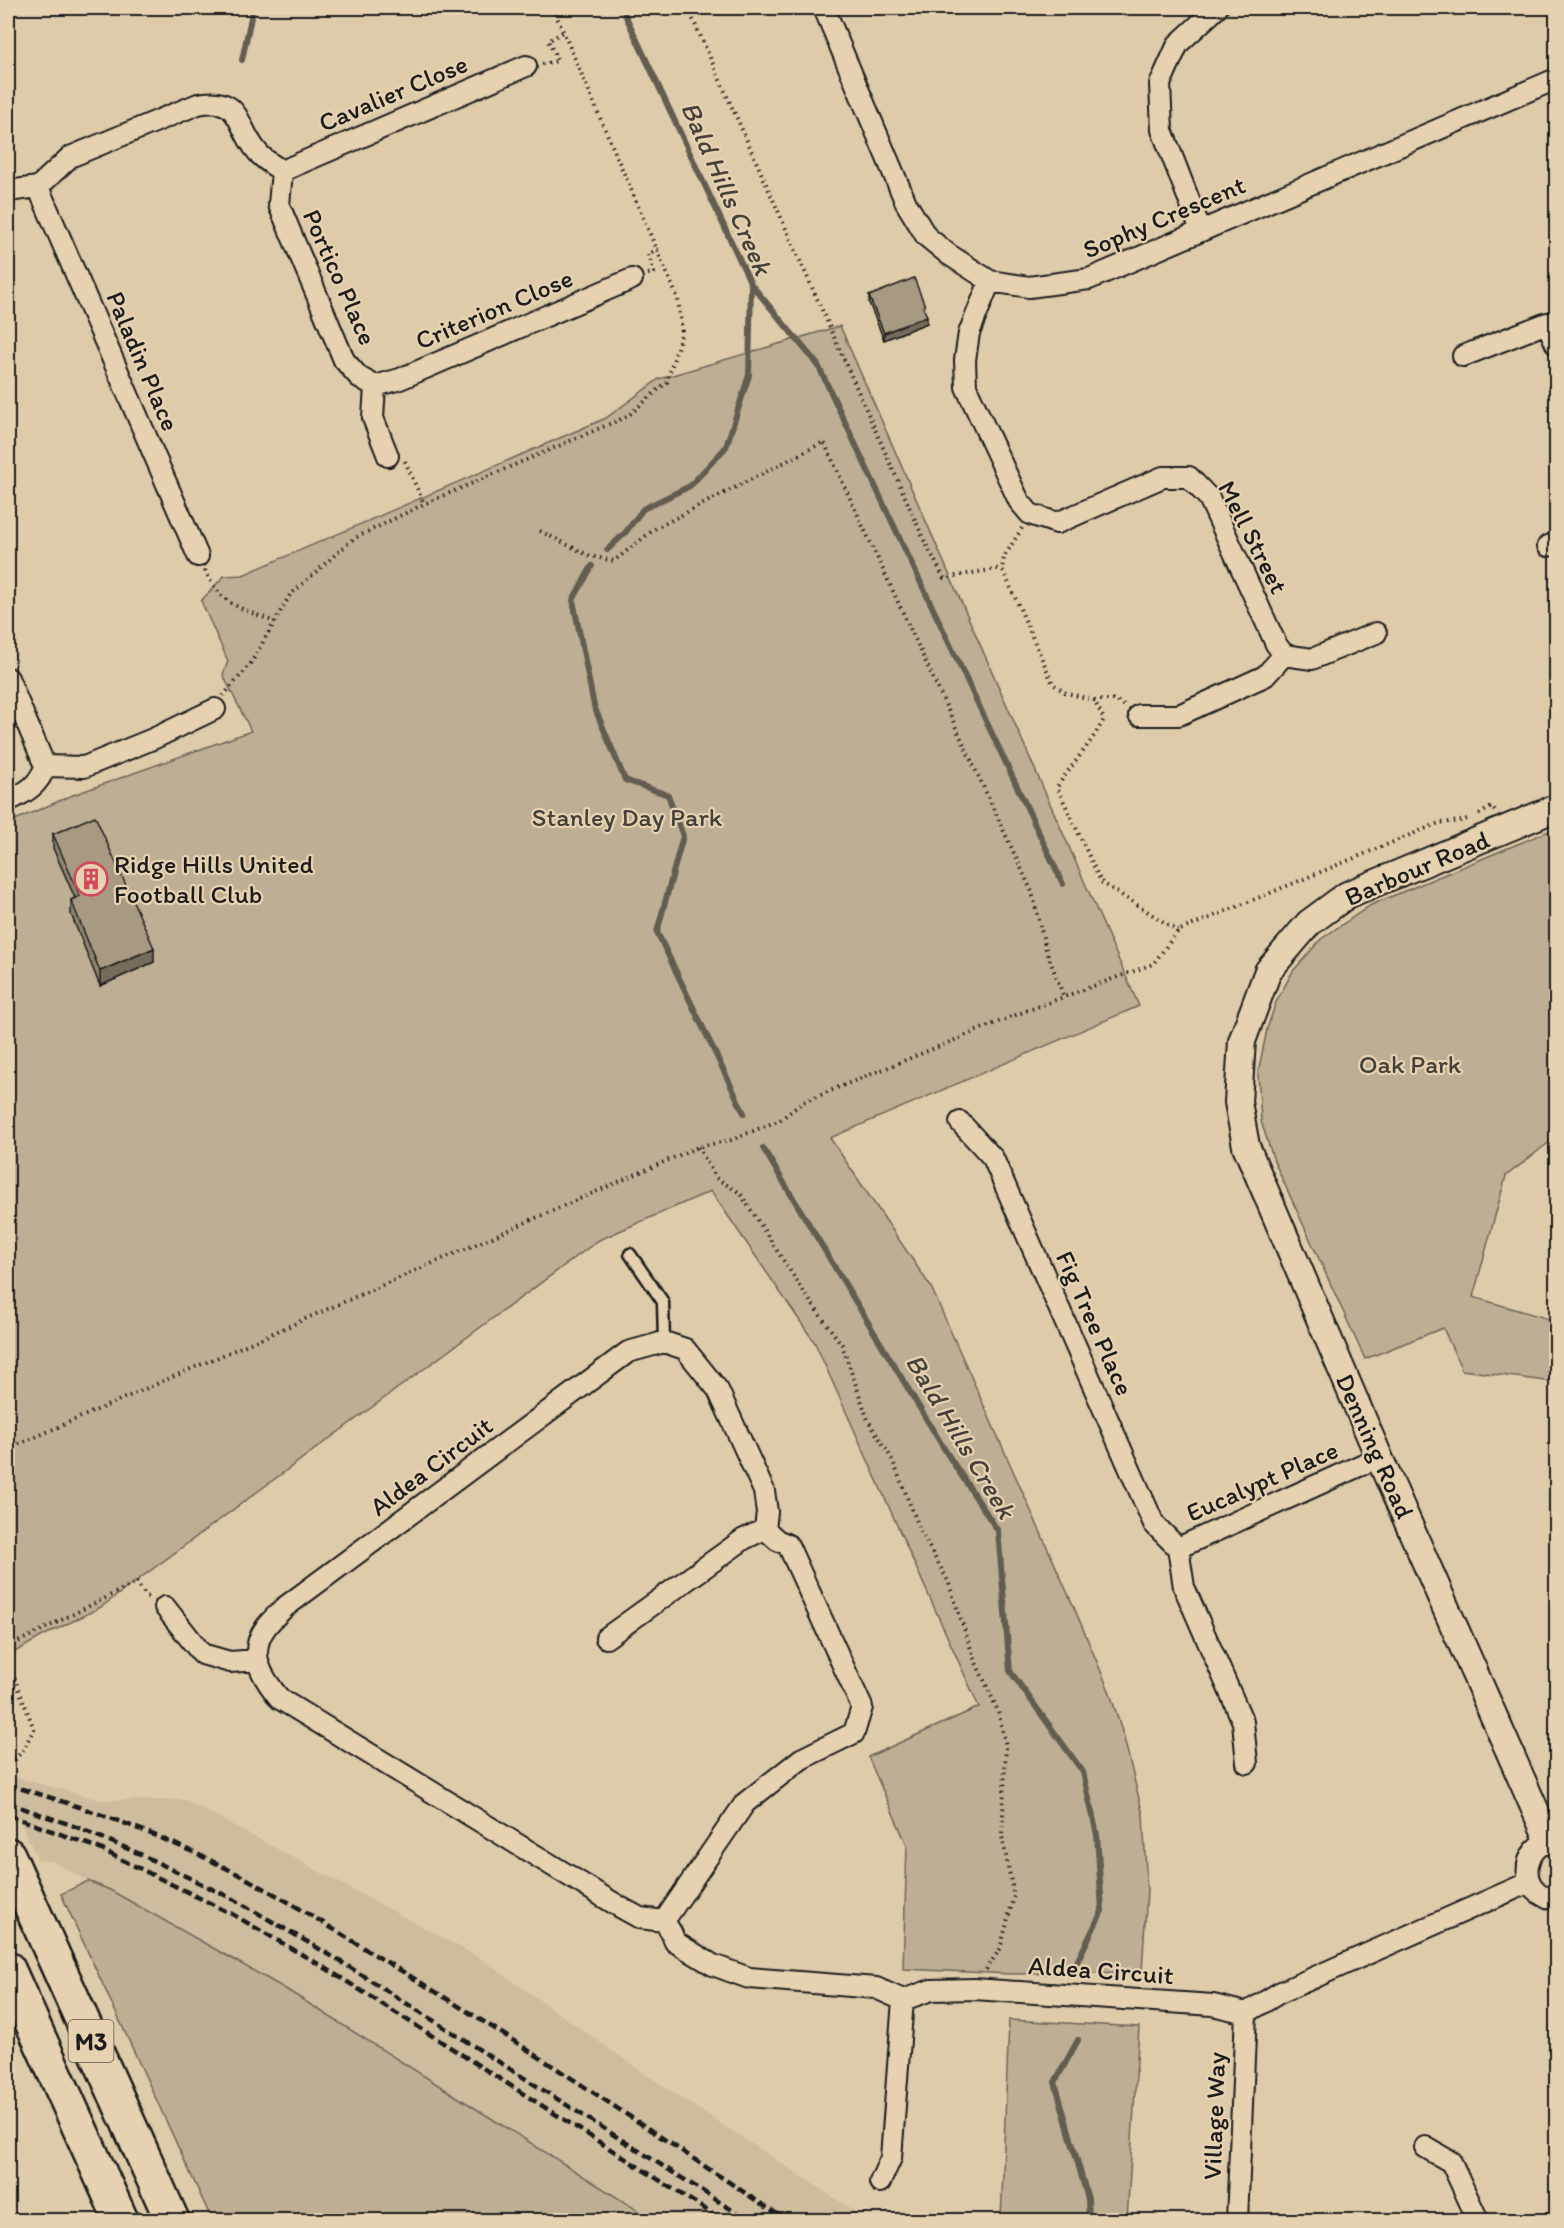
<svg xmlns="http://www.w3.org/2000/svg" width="1564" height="2228" font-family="Itim,sans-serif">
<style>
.built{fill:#cebc9e}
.green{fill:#beae93;stroke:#6d6558;stroke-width:1.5}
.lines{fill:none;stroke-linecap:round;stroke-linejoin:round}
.stream{stroke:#645d51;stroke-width:6}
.service-casing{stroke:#1c1c1c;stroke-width:15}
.minor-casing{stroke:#1c1c1c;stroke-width:24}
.tertiary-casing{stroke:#1c1c1c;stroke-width:30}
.motorway-casing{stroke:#1c1c1c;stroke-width:38}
.path{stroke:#1c1c1c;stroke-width:4;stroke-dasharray:1.5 4.5;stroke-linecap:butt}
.service{stroke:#e6d2b0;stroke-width:10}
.minor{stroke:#e6d2b0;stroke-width:20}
.tertiary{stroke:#e6d2b0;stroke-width:26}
.motorway{stroke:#e6d2b0;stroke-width:33}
.rail{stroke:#1c1c1c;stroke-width:4.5;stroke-dasharray:9 4.5;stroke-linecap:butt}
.wall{fill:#908470;stroke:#1c1c1c;stroke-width:1.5}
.shaded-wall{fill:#766c5b;stroke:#1c1c1c;stroke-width:1.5}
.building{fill:#a89a82;stroke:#1c1c1c;stroke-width:1.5}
.labels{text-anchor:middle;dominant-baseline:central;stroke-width:4.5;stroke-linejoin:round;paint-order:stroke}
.shield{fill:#e6d2b0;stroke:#595348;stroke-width:1.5}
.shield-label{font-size:24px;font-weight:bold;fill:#1c1c1c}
.street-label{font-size:26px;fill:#1c1c1c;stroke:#e6d2b0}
.park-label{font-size:26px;fill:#44403a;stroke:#e6d2b0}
.poi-label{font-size:26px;fill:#1c1c1c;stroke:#e6d2b0;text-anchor:start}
.water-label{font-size:27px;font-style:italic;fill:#46423b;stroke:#e6d2b0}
</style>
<rect width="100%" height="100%" fill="#decbaa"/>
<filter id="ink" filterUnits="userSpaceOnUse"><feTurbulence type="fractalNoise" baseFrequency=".0167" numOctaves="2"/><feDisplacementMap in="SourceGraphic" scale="12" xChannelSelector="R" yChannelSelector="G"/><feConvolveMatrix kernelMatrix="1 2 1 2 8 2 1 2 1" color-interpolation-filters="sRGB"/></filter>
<g filter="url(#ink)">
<path class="built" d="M8,1775L100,1800H186L480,1958L651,2078L868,2220H653L284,1988L110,1890L88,1881L52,1861L38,1860L8,1795Z"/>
<path class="green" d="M840,326L1139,1006L830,1138L931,1287L1073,1605L1110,1693L1124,1738L1143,1815L1147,1890L1142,1972L1011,1974L903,1969L907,1845L868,1757L979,1707L815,1343L711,1191L599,1240L101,1607L41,1637L8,1656V823L73,795L251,731L223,675L228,661L201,601L224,576L243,575L606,418L659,379Z
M1556,828V1137L1506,1176L1473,1297L1556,1321V1366L1553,1382L1462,1370L1443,1328L1365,1359L1274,1161L1261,1121L1258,1073L1267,1029L1276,1002L1293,971L1321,939L1371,905Z
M88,1881L110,1890L284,1988L653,2220H212L61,1894Z
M1009,2020L1139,2027L1127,2220H1001Z"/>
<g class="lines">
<path class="stream" d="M242,60L253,8
M751,284L818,365L1063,884
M607,550L625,533L643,509L690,486L726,447L749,375L751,284L622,8
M592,566L573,600L594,706L625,780L668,795L683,836L657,932L744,1113
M763,1148L948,1455L998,1531L1010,1671L1083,1772L1097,1835L1102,1911L1076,1964
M1078,2040L1055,2082L1088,2199L1089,2220"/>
<defs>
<path id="service" d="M630,1254L663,1302L664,1342"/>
<path id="minor" d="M824,8L906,203L926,236L948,254L990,281L1029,287L1089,279L1556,79
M282,171L526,66
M38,187L198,556
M8,191L38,187L70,157L198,104C241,95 236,125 256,150C262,159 273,165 282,171L279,205L344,360L359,377L375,386L373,418L388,456
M1201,231L1162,130L1160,84L1178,44L1217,8
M990,281L969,333L965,360L966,387L1019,501L1030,514L1057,523L1163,477H1189L1209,498L1276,644L1284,655L1312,659L1376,633
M1463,356L1547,323L1556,344
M375,386L400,379L632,279
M1548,546L1556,543
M8,678L45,766
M1139,715H1179L1265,676L1284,655
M8,801C25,793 40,785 45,766L84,767L155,738L215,709
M960,1122L993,1158L1154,1524L1178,1548
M664,1342L685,1349L718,1390L764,1491L767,1512L765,1529L777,1540L788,1545L862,1707L854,1733L801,1759L745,1803L664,1921L640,1918L620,1907L280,1699C263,1678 246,1654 266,1627C271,1620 279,1613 285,1607L628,1352Z
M165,1607L202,1654L230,1662L257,1660
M606,1638L744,1539L765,1529
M1247,1763L1243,1722L1184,1587L1178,1548L1379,1457
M1556,1840C1518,1845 1518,1896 1556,1899
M664,1921L671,1932L675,1942L713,1965L749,1978L876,1988L903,2000L931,1990L974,1989L1213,2005L1246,2013L1279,1993L1530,1882
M1425,2147L1451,2162L1478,2220
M880,2182L891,2158L903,2000
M1237,2220L1246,2013"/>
<path id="tertiary" d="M1549,1841L1379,1457L1246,1146L1238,1102L1242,1041L1268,971L1309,923L1347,895L1556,808"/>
<path id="motorway" d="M8,1855L172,2220
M8,1969L121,2220"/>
</defs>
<use href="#service" class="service-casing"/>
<use href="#minor" class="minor-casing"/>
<use href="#tertiary" class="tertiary-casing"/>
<use href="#motorway" class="motorway-casing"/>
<path class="path" d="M688,8L925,542L944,578L1002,568
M542,64L558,61L548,41L563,32
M648,274L654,273L648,254L658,249
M405,461L424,504
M1022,528L1004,557L1002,568L1053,684L1066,693L1094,700L1104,719C1091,744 1072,764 1057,787L1101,882L1178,931
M540,531L590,556L614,561L656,528L824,442L1032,892L1046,950L1064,997
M205,570C221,606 241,608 275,622
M223,696L251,663L290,595L353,539L424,504L628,416L667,382L682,332L678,299L553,8
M1094,700H1115L1125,706
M1479,814L1492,807L1495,811
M698,1147L716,1178L740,1193L807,1297L842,1345L868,1420L892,1459L921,1532L948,1581L974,1658L998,1711L1006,1746L1002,1836L1014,1896L1000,1949L985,1971
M8,1449L698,1147L731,1140L780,1120L803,1102L1023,1012L1153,964L1178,931L1439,823L1461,821L1470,818
M8,1647L137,1582L146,1596L150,1598
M8,1661L34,1729L23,1750L8,1768"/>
<use href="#service" class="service"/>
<use href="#minor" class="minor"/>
<use href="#tertiary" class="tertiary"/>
<use href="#motorway" class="motorway"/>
<path class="rail" d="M8,1785C97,1810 186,1844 267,1890C311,1914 353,1942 395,1967C528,2047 657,2135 786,2220
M8,1803L74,1826L140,1854L237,1901L335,1958L748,2220
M8,1815L96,1847L232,1914L327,1969L722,2220"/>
</g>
<path class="wall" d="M869,296L925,312L927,323L884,340L869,303Z
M53,834L154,962L100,986L71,914V900L75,898L53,848Z"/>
<path class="shaded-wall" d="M927,316V323L884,340V333Z
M154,948V962L100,986V971Z"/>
<path class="building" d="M914,278L925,306L923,307L927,316L884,333L869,296Z
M95,816L154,948L100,971L71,900L80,896L53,834Z"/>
</g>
<defs>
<symbol id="building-ring" viewBox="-11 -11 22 22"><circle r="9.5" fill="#e6d2b0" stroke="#d1495b" stroke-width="1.5"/><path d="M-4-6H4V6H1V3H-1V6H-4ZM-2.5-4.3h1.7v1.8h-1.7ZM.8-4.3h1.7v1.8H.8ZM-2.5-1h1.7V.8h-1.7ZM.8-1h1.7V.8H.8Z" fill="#d1495b"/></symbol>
</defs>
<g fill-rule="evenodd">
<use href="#building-ring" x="72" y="860" width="38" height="38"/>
</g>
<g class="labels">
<rect class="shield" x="68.5" y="2020" width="45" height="42" rx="4.5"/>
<g class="shield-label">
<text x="91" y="2041">M3</text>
</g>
<g class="street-label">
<text transform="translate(393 93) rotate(-23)">Cavalier Close</text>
<text transform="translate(1164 217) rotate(-23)">Sophy Crescent</text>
<text transform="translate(340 277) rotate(66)">Portico Place</text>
<text transform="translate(494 309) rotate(-23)">Criterion Close</text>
<text transform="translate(143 361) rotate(67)">Paladin Place</text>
<text transform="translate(1253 537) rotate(63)">Mell Street</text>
<text transform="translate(1417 868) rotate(-23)">Barbour Road</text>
<text transform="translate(1095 1323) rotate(66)">Fig Tree Place</text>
<text transform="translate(1375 1446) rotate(66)">Denning Road</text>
<text transform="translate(431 1466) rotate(-37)">Aldea Circuit</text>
<text transform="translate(1262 1481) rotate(-24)">Eucalypt Place</text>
<text transform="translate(1101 1970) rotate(4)">Aldea Circuit</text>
<text transform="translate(1214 2116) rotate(-88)">Village Way</text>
</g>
<g class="park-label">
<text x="627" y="817">Stanley Day Park</text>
<text x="1410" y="1064">Oak Park</text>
</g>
<g class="poi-label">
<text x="114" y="864">Ridge Hills United<tspan x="114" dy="30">Football Club</tspan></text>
</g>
<g class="water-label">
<text transform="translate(727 188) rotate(66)">Bald Hills Creek</text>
<text transform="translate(961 1436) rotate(59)">Bald Hills Creek</text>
</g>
</g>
<rect width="1564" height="2228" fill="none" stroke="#e6d2b0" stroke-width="30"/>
<rect x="15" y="15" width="1534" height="2198" fill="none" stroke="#1c1c1c" stroke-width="2" filter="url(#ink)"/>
</svg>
